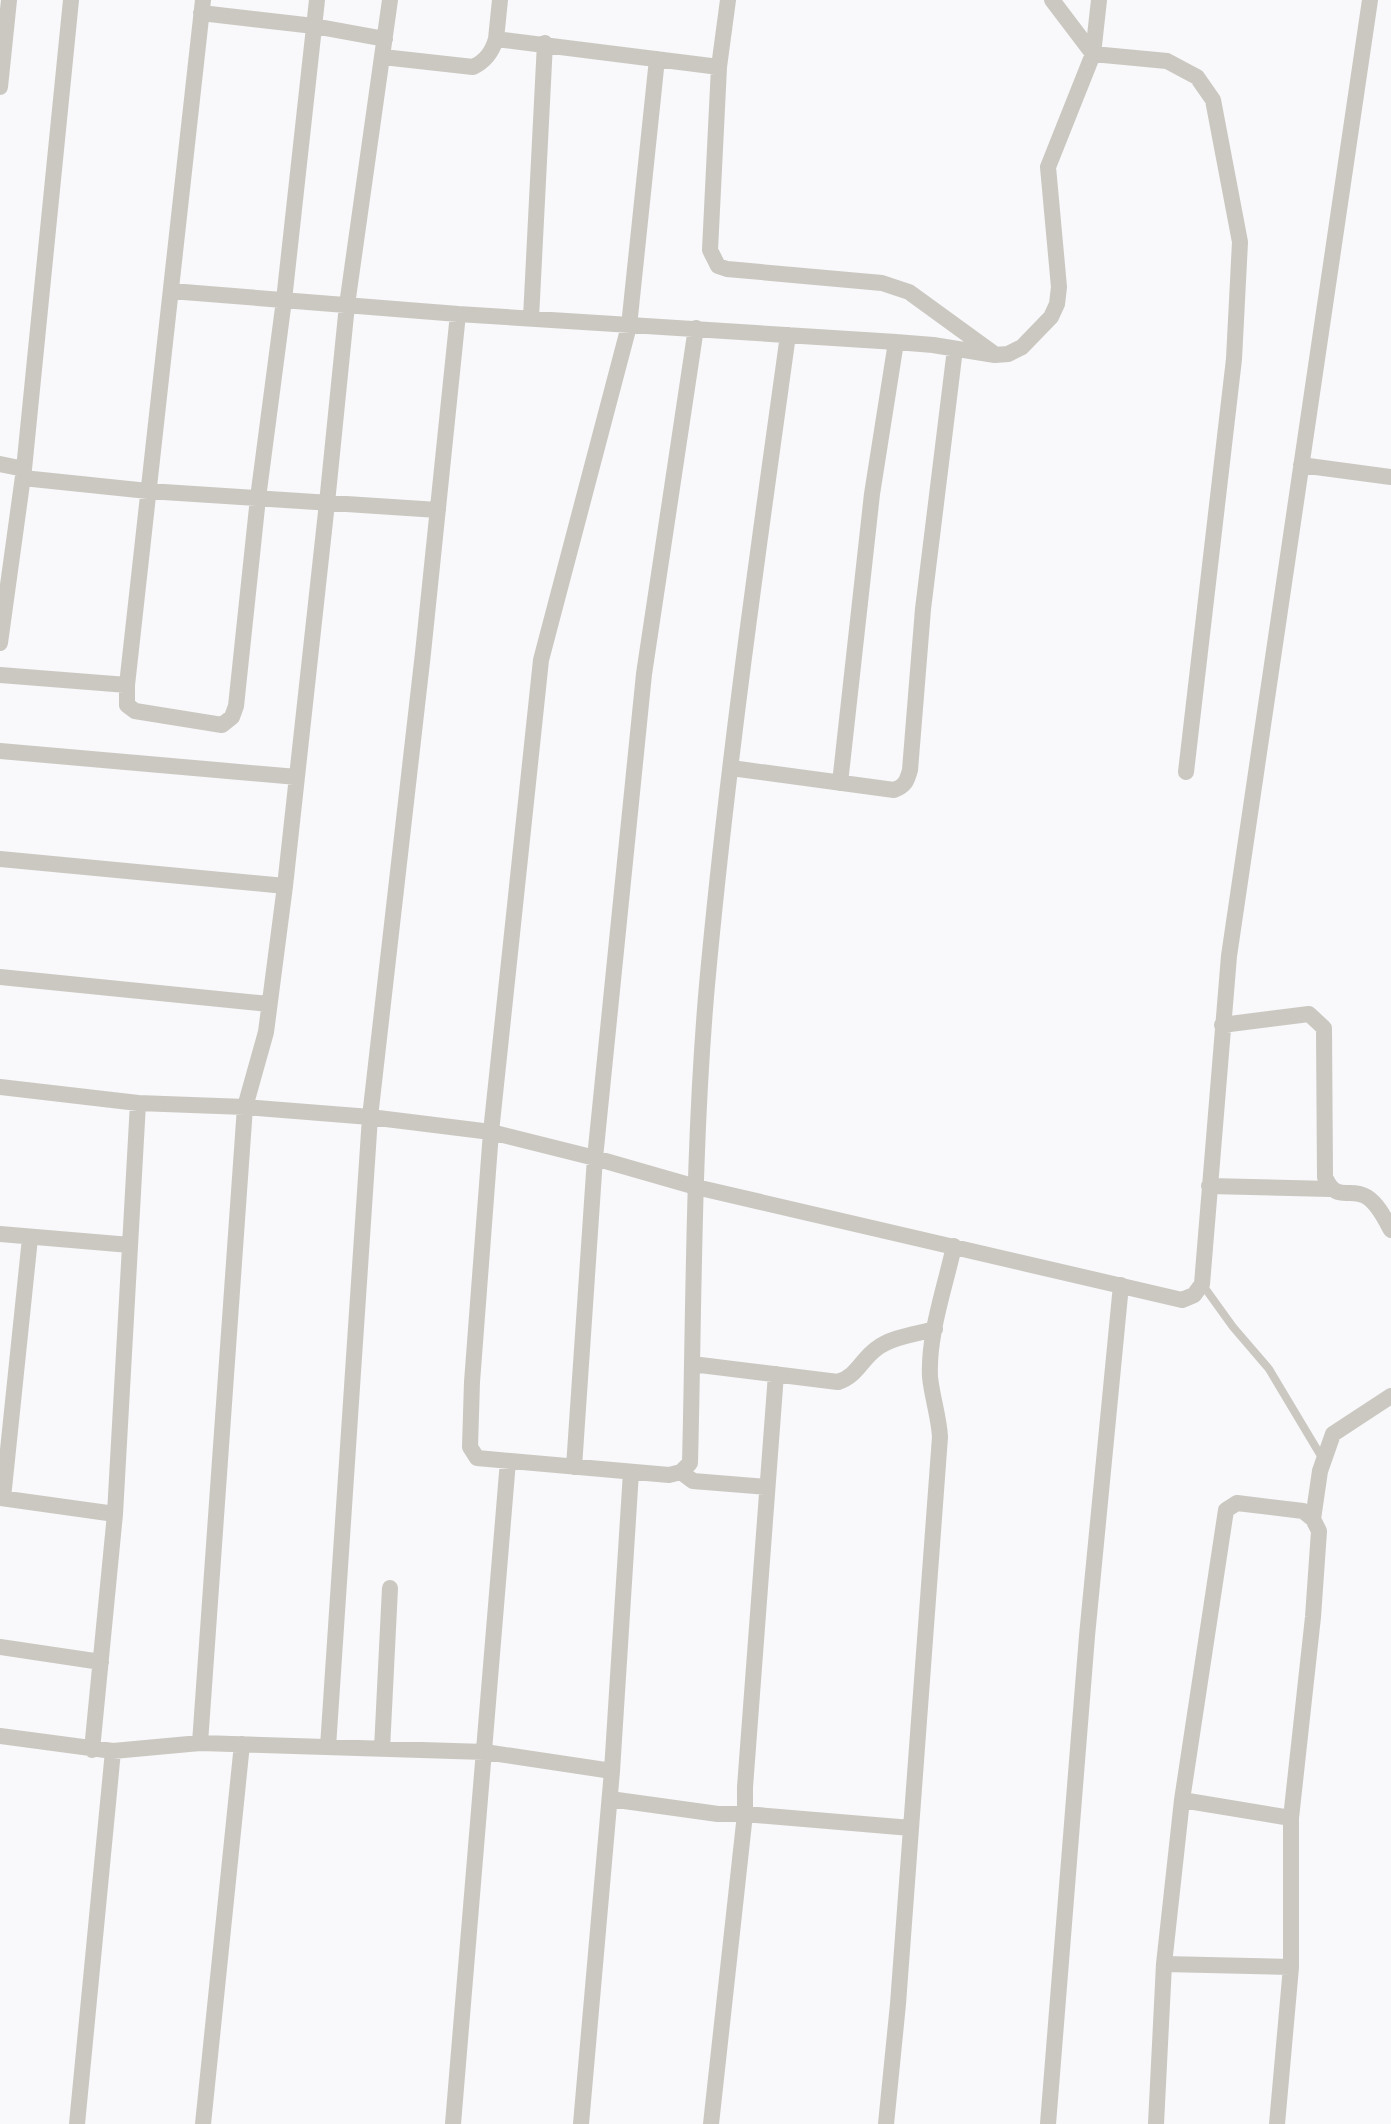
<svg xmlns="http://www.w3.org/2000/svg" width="1391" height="2124" font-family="'Work Sans',sans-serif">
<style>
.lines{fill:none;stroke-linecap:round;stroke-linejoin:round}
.lane{stroke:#cac8c1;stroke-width:8}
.street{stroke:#cac8c1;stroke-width:16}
</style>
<rect width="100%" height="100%" fill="#f9f8fa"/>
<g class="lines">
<path class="lane" d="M1202,1284L1233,1327L1269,1369L1324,1461"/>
<path class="street" d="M728,0L719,67L710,250L718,266L727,269L882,283L909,292L993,353
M1052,0L1093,54L1167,61L1197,77L1213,100L1240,242L1234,359L1186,772
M201,13L314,26L385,39
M496,39L500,0
M383,57L473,67C486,61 492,52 496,39L719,67
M657,59L629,326L541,660L491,1132L472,1382L470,1447L477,1458L669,1475L681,1472L690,1463C694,1304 693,1143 707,985C727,767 758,551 788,335
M0,87L9,0
M171,291L458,314L896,342L933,345L995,355L1008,354L1022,347L1051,317L1057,304L1059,287L1048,167L1093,54L1099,0
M531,318L545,43
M0,464L24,469
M1301,465L1391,477
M23,478L148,491L438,510
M0,643L24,469L71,0
M0,675L127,685L203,0
M127,685V705L135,711L222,725L232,717L236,706L258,498L284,300L317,0
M0,751L297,777
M731,768L894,790C905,786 907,781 910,770L923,609L955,349
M840,783L872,494L896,342
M0,859L285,886
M0,977L269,1004
M1222,1025L1309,1014L1324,1028L1325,1177C1337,1204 1349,1186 1367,1197C1378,1204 1385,1219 1391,1230
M0,1087L138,1103L245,1107L370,1117L491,1132L595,1158L696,1187L1182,1300L1194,1295L1202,1284L1229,956L1370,0
M1209,1186L1330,1189
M0,1234L130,1245
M692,1364L838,1382C857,1376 861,1360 876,1349C891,1337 917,1334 935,1329
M574,1467L595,1158L644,674L696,328
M681,1472L693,1481L767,1487
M0,1498L115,1514
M3,1498L30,1238
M1313,1519L1320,1471L1333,1434L1391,1396
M0,1647L101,1662
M0,1736L113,1751L200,1743L485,1752L612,1771L631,1472
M200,1743L245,1107L266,1032L285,886L327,503L347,305L390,0
M328,1747L370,1117L423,653L458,314
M382,1749L390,1588
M92,1750L115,1514L138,1103
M610,1799L718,1814H745V1787L776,1374
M1182,1800L1291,1818
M1164,1964L1291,1967
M77,2124L113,1751
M203,2124L242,1744
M453,2124L508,1461
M581,2124L612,1771
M711,2124L745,1814L911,1828
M886,2124L898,2004L940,1437C939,1417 932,1397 930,1377C928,1334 945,1288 954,1246
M1048,2124L1087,1636L1121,1285
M1156,2124L1164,1964L1182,1800L1226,1510L1237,1503L1303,1511L1313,1519L1319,1531L1313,1617L1291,1818V1967L1277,2124"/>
</g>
</svg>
